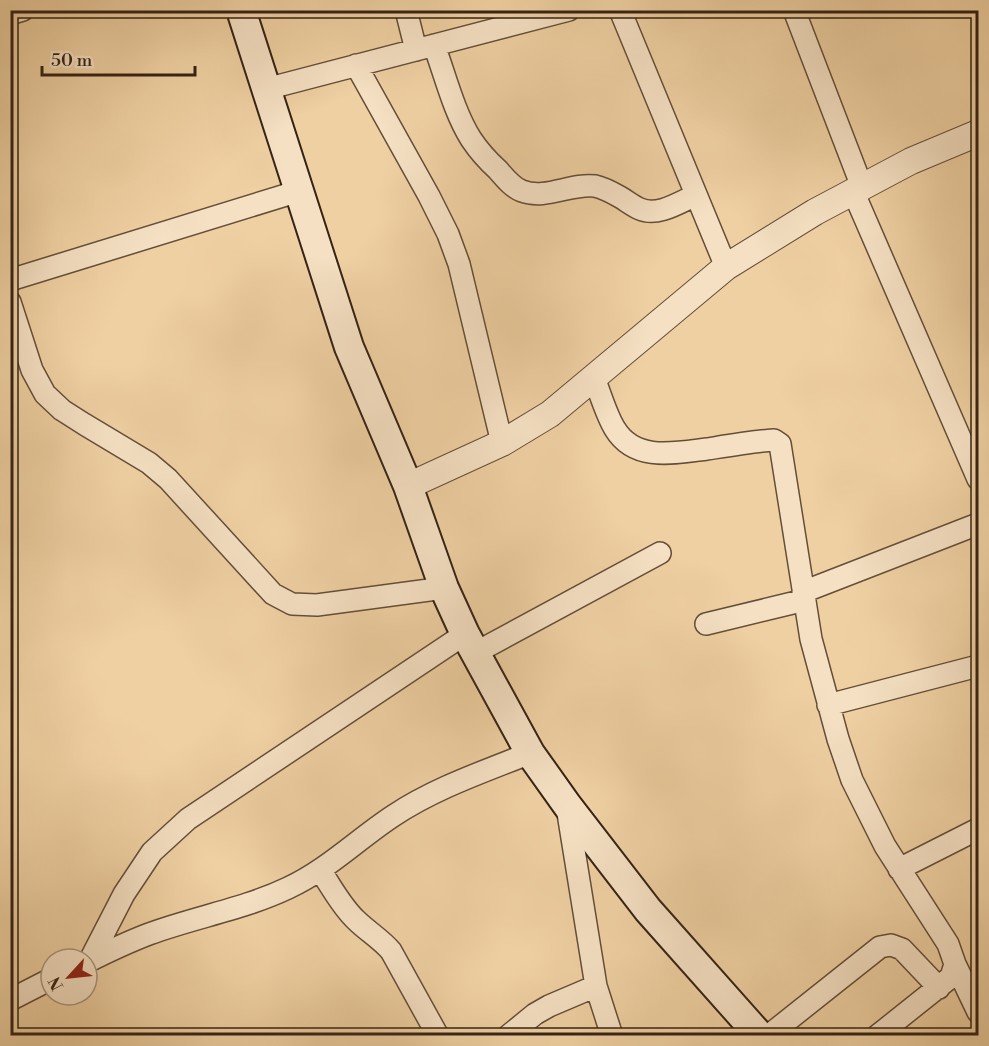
<svg xmlns="http://www.w3.org/2000/svg" width="989" height="1046" font-family="'Libre Bodoni',serif">
<style>
.lines{fill:none;stroke-linecap:round;stroke-linejoin:round}
.minor-casing{stroke:#644e39;stroke-width:24}
.tertiary-casing{stroke:#644e39;stroke-width:28}
.secondary-casing{stroke:#352316;stroke-width:32}
.minor{stroke:#f5e0c3;stroke-width:21}
.tertiary{stroke:#f5e0c3;stroke-width:26}
.secondary{stroke:#f5e0c3;stroke-width:28}
</style>
<rect width="100%" height="100%" fill="#efd0a2"/>
<filter id="stains"><feTurbulence type="fractalNoise" baseFrequency=".00333" numOctaves="4"/><feColorMatrix values="0 0 0 0 .2 0 0 0 0 .09 0 0 0 0 .02 0 0 0 .5 -.17"/></filter>
<radialGradient id="worn" r=".72"><stop offset=".6" stop-color="#630" stop-opacity="0"/><stop offset="1" stop-color="#630" stop-opacity=".3"/></radialGradient>
<g class="lines">
<defs>
<path id="minor" d="M406,10L416,50
M620,10L726,267
M794,10L862,187
M10,14L23,10
M434,45C445,75 454,112 471,139C479,151 488,161 498,170C505,178 513,188 522,191C546,200 571,183 595,186C604,188 613,193 620,197C627,201 633,206 640,209C658,217 680,202 696,195
M356,65L429,196L448,234L459,264L502,443
M266,89L569,10
M853,191L978,479
M10,280L299,191
M10,302L32,370L45,394L62,410L84,424L149,463L168,479L273,594L292,604L317,605L444,588
M594,378C600,393 607,417 615,429C635,462 675,453 707,449C726,446 744,443 762,441L774,440L780,444L811,639L838,739L852,780L885,846L948,944L955,964L951,977L877,1036
M803,592L978,524
M706,624L805,600
M475,653L660,553
M828,705L978,666
M567,807L596,986L612,1036
M899,869L978,829
M320,870C331,886 341,906 356,920C367,931 381,939 391,951L438,1036
M90,960L124,894L152,852L188,819L465,634
M87,962C107,952 128,942 149,934C195,917 244,909 288,888C327,870 358,839 393,816C435,788 483,772 530,753
M955,964L978,1012
M10,1000L51,979
M508,1036L535,1014L549,1006L596,986
M768,1036L880,947L891,945L902,949L939,988"/>
<path id="tertiary" d="M408,486L502,443L550,414L726,267L815,212L911,161L978,133"/>
<path id="secondary" d="M241,10L349,347L408,486L444,588L465,634L530,753L567,805L648,910L760,1036"/>
</defs>
<use href="#minor" class="minor-casing"/>
<use href="#tertiary" class="tertiary-casing"/>
<use href="#secondary" class="secondary-casing"/>
<use href="#minor" class="minor"/>
<use href="#tertiary" class="tertiary"/>
<use href="#secondary" class="secondary"/>
</g>
<rect width="989" height="1046" fill="none" stroke="#efd0a2" stroke-width="36"/>
<rect x="12" y="12" width="965" height="1022" fill="none" stroke="#352316" stroke-width="3"/>
<rect x="18" y="18" width="953" height="1010" fill="none" stroke="#352316" stroke-width="1.5"/>
<g transform="translate(69 977) rotate(243)"><circle r="28" fill="#f5e0c3" stroke="#a8947e" stroke-width="1.5"/>
<path d="M0-4.5L10 22L0 15L-10 22Z" fill="#8f2418"/>
<text y="-9" font-size="16" font-weight="bold" text-anchor="middle" fill="#352316">N</text>
</g>
<path d="M42 66v9h153v-9" fill="none" stroke="#352316" stroke-width="3"/>
<text x="51" y="66" font-size="18" fill="#352316" stroke="#f5e0c3" stroke-width="4.5" paint-order="stroke">50 m</text>
<rect width="100%" height="100%" filter="url(#stains)"/>
<rect width="100%" height="100%" fill="url(#worn)"/>
</svg>
